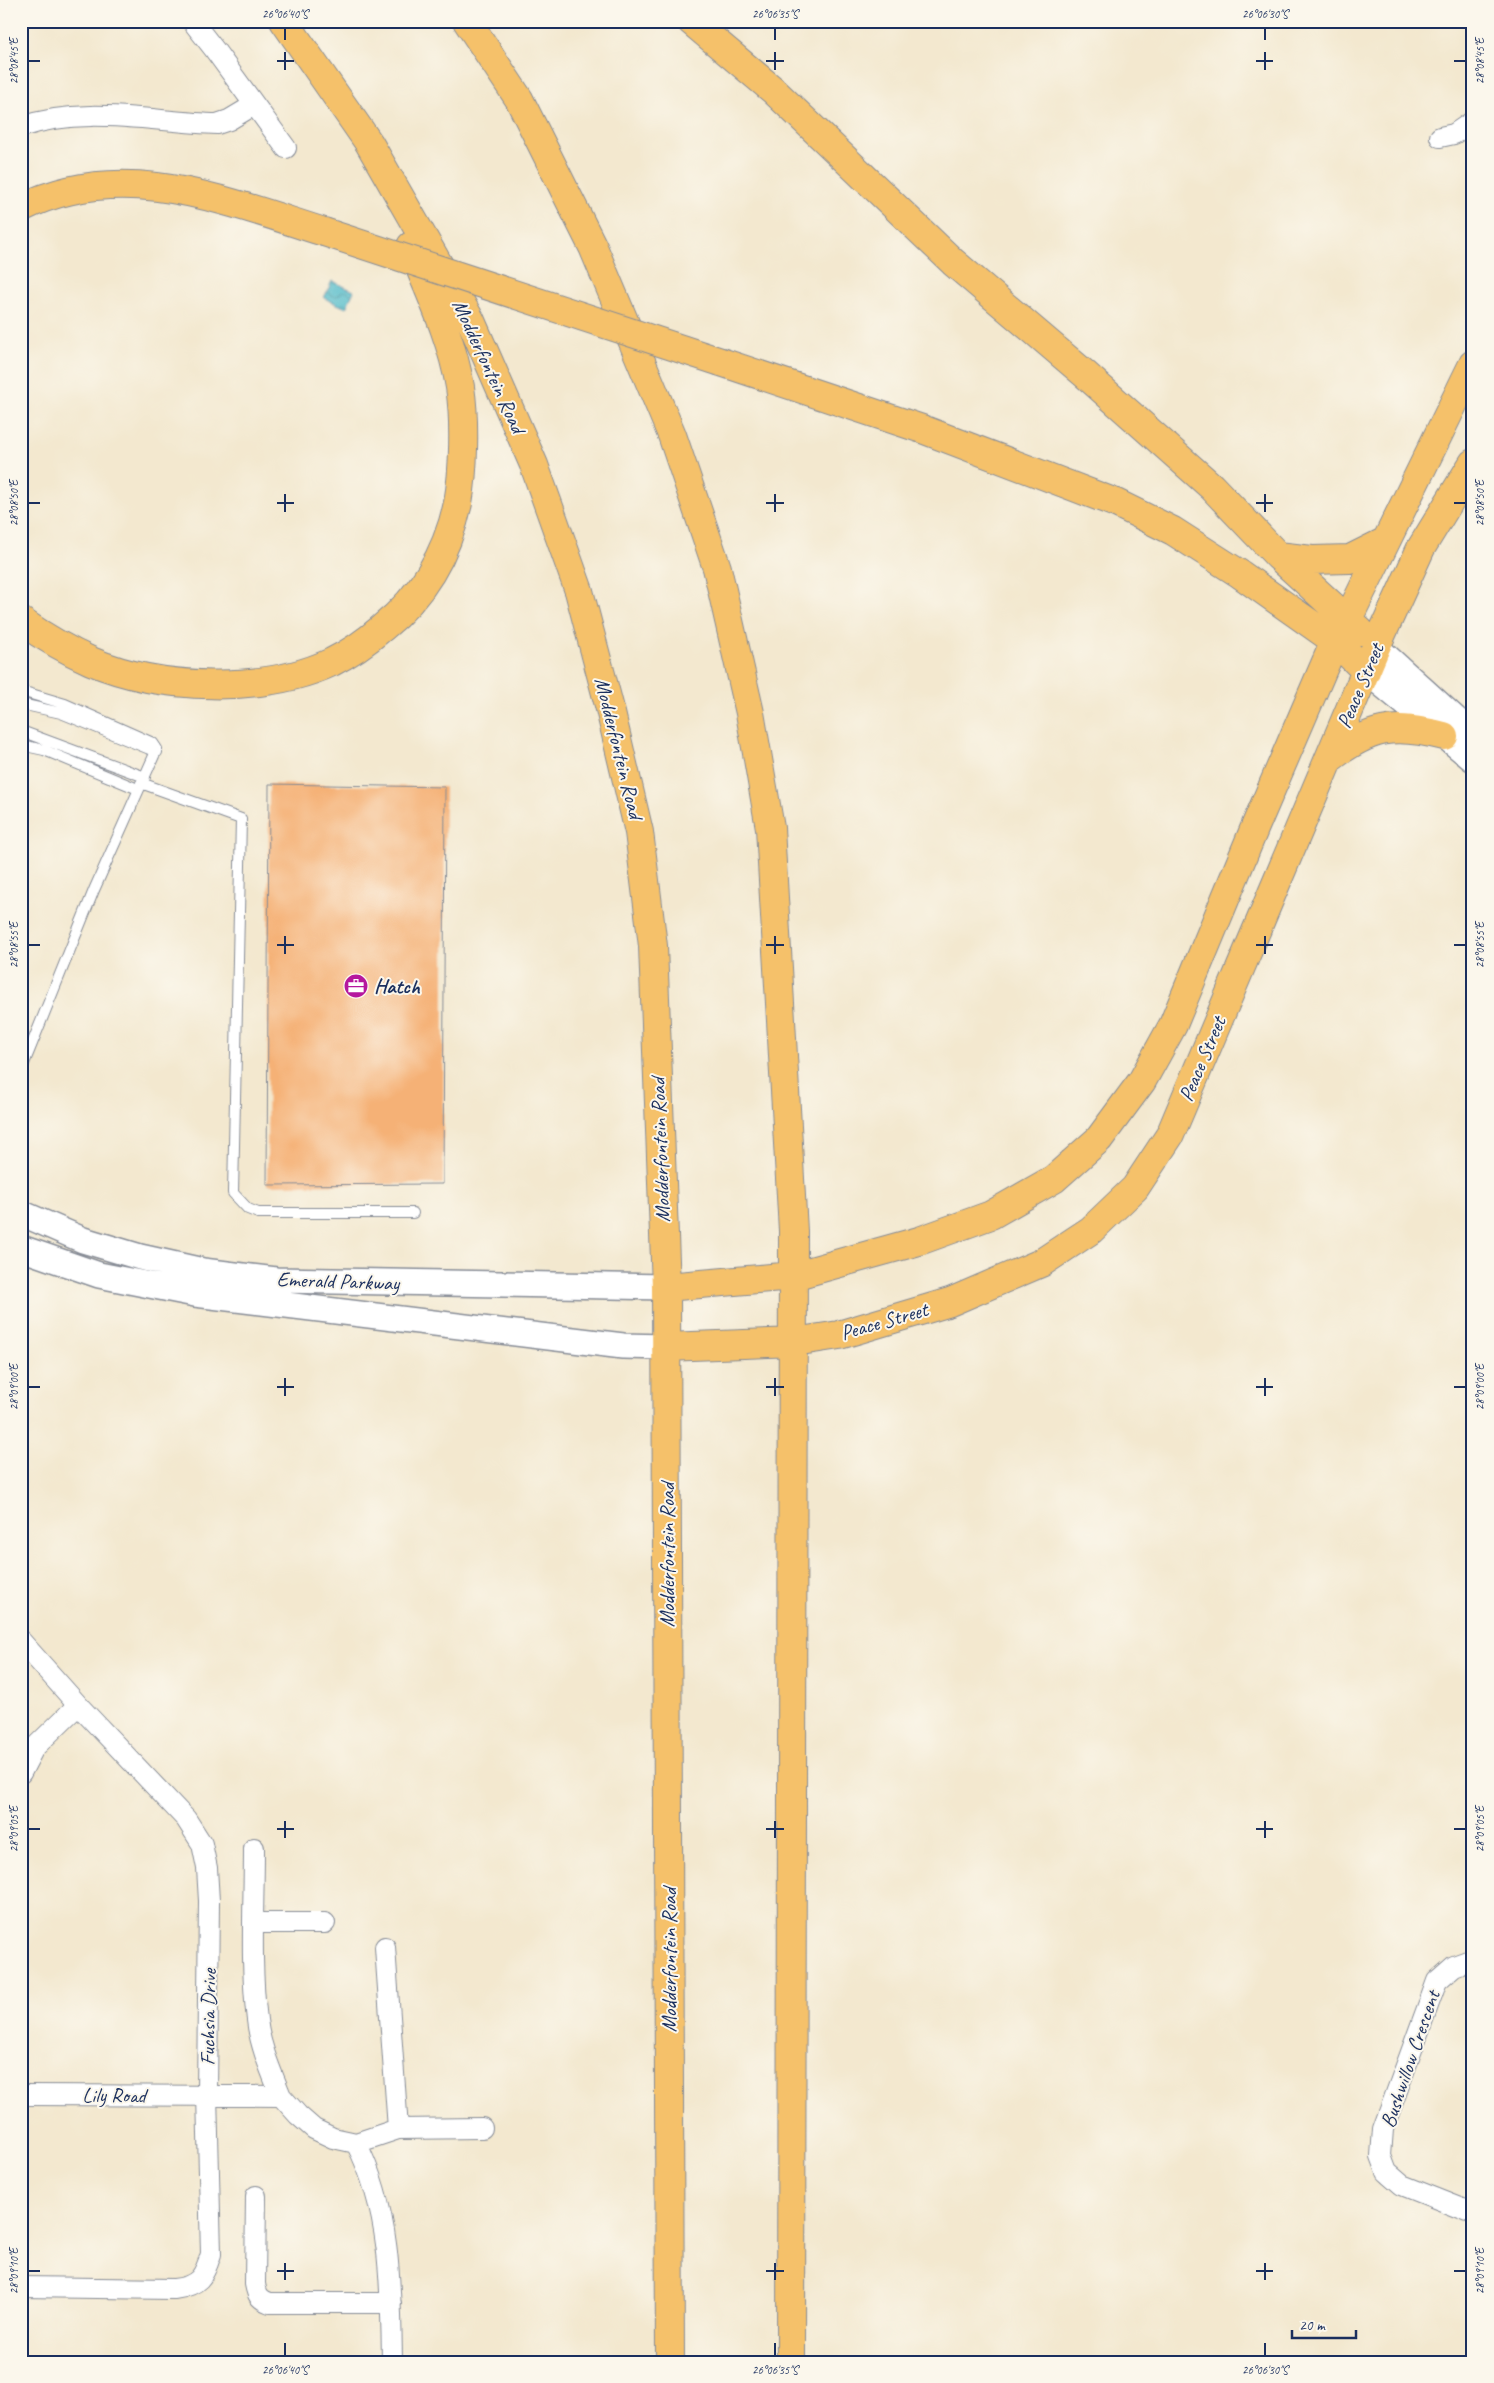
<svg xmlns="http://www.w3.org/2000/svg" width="1494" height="2383" font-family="Caveat,sans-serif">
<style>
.water{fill:url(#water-waves);stroke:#347494}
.building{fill:#f5b176}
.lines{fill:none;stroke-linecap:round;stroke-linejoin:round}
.service-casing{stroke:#878c96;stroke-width:12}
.minor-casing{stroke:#878c96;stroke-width:22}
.tertiary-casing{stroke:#878c96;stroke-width:28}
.primary-casing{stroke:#878c96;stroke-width:30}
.service{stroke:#fff;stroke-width:10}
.minor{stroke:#fff;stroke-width:20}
.tertiary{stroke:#fff;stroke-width:25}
.primary{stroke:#f5c16b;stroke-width:28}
.primary-bridge-casing{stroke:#878c96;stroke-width:30;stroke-linecap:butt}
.primary-bridge{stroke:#f5c16b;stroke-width:28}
.ticks{fill:none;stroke:#1b2f5e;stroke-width:2}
.labels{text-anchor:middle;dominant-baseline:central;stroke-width:4;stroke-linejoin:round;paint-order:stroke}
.street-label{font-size:21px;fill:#1b2f5e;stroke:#fbf7ec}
.poi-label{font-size:21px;font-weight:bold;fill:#1b2f5e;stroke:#fbf7ec;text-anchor:start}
.neatline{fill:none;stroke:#1b2f5e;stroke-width:2}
.ticks-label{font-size:12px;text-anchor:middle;fill:#1b2f5e}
</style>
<defs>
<pattern id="water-waves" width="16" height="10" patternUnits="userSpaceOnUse" patternTransform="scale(1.25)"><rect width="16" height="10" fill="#4ebac9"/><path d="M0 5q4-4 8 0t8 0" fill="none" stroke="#4098a6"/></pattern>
</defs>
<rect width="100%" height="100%" fill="#fbf7ec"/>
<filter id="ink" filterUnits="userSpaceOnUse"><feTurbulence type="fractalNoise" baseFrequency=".02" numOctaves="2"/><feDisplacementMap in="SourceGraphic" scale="10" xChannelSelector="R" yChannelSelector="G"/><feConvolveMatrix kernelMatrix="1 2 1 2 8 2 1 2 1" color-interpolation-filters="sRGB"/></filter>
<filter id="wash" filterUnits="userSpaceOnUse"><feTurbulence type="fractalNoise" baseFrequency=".0096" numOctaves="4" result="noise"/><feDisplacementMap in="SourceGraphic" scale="20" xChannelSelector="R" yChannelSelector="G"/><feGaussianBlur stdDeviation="1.12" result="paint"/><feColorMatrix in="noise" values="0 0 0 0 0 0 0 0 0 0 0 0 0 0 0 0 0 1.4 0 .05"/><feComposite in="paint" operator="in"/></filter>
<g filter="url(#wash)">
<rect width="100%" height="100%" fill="#f3e8cf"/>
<path class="water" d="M332,281L354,291L346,308L324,298Z"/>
<g id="blocks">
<path class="building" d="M269,784L445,787L443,1184L267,1185Z"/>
</g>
</g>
<g filter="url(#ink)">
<use href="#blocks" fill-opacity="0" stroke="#878c96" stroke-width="1"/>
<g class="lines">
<defs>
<path id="service" d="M21,691L65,704L153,743L157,749L94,890L21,1071
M21,704L61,713L157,752
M21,731L145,777
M21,745L44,750L138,789
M141,783L241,819L233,1193L248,1209L258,1213H413"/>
<path id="minor" d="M192,21L214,49L286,148
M21,127C84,105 153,122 217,124L229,120L254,105
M1440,137L1454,134L1473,121
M21,1641L78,1705L186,1819L202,1844L207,1868L209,1901L207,2094L211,2254C204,2277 199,2286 174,2289L21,2287
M21,1773L34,1748L78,1705
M254,1848C254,1905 250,1964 257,2020C260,2046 271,2071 281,2096
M255,1923H325
M385,1947L398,2129
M1473,1959L1454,1966L1437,1981L1383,2129L1381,2156L1387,2172L1402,2185L1473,2213
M21,2095L281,2096L298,2115L314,2129L333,2138L356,2143L398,2129L482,2128
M356,2143C391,2210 391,2288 392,2362
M256,2196L255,2284C257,2295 259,2299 270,2303H391"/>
<path id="tertiary" d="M1376,647L1473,735
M1366,671L1473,759
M21,1213L83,1240L140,1257L203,1271L276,1280L666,1287
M21,1248L99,1275L195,1294L623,1346L666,1347"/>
<path id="primary" d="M284,21L369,143L471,321L534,465L579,591L610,709L639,832L653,946L666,1287L670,2362
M467,21L519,99L593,247L672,435L717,568L750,713L770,828L793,1231L791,2362
M691,21L773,90L953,262L1086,375L1212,487L1278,556L1360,631
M21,208C122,157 225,201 324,232
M721,362L922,429L1116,503L1173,531L1240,574L1335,641L1366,671
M1278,556L1312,560L1350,559L1386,541
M21,621C44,637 66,650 91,661C159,690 264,694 332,662C350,653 367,641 382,628C422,596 447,554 458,503C464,471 465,419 460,387C452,338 429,291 411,246
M1329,759C1371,727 1393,723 1444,736
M666,1287L793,1276L919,1241L991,1215L1054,1179L1099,1139L1142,1081L1173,1025L1255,827L1335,641L1348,619L1473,364
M666,1347L794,1342L839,1335L950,1302L1041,1263L1091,1230L1135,1188L1170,1135L1376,647L1421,548L1473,463"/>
</defs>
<use href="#service" class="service-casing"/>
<use href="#minor" class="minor-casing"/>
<use href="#tertiary" class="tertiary-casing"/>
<use href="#primary" class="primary-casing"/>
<use href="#service" class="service"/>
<use href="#minor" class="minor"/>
<use href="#tertiary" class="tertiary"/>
<use href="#primary" class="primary"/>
<defs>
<path id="primary-bridge" d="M324,232L721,362"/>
</defs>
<use href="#primary-bridge" class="primary-bridge-casing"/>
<use href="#primary-bridge" class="primary-bridge"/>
</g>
</g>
<path class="ticks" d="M285,28V40M775,28V40M1265,28V40M285,52V70M775,52V70M1265,52V70M28,61H40M277,61H294M766,61H784M1256,61H1273M1454,61H1466M285,494V512M775,494V512M1265,494V512M28,503H40M277,503H294M766,503H784M1256,503H1273M1454,503H1466M285,936V954M775,936V954M1265,936V954M28,945H40M277,945H294M766,945H784M1256,945H1273M1454,945H1466M285,1378V1396M775,1378V1396M1265,1378V1396M28,1387H40M277,1387H294M766,1387H784M1256,1387H1273M1454,1387H1466M285,1821V1838M775,1821V1838M1265,1821V1838M28,1829H40M277,1829H294M766,1829H784M1256,1829H1273M1454,1829H1466M285,2263V2280M775,2263V2280M1265,2263V2280M28,2271H40M277,2271H294M766,2271H784M1256,2271H1273M1454,2271H1466M285,2343V2356M775,2343V2356M1265,2343V2356"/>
<defs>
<symbol id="office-disc" viewBox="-11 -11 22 22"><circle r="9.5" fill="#b5179e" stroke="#fbf7ec"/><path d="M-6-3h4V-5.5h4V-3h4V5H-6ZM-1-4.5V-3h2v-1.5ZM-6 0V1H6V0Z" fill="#fff"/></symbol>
</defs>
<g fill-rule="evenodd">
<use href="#office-disc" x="342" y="972" width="28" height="28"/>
</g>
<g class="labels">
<g class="street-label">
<text transform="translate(489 366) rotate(65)">Modderfontein Road</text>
<text transform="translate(1360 686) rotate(-67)">Peace Street</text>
<text transform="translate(619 748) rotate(76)">Modderfontein Road</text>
<text transform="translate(1202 1059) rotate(-67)">Peace Street</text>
<text transform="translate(660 1150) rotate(-92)">Modderfontein Road</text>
<text transform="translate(338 1281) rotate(2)">Emerald Parkway</text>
<text transform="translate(884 1321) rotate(-16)">Peace Street</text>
<text transform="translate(667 1555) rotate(-90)">Modderfontein Road</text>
<text transform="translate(669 1960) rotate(-90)">Modderfontein Road</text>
<text transform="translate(208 2017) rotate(-89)">Fuchsia Drive</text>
<text transform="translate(1410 2059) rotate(-71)">Bushwillow Crescent</text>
<text x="114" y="2095">Lily Road</text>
</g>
<g class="poi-label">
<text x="374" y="986">Hatch</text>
</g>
</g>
<rect width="1494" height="2383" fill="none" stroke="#fbf7ec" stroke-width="55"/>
<path d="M1292 2330v8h64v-8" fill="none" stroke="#1b2f5e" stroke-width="2.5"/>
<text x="1299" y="2330" font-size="15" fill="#1b2f5e" stroke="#fbf7ec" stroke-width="4" paint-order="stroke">20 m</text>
<rect x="28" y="28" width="1438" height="2328" class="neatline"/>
<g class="ticks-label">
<text x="285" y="18">26°06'40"S</text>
<text x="775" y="18">26°06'35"S</text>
<text x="1265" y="18">26°06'30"S</text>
<text transform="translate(1480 61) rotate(-90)" y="4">28°08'45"E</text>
<text transform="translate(14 61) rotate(-90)" y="4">28°08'45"E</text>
<text transform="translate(1480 503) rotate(-90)" y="4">28°08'50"E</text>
<text transform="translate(14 503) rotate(-90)" y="4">28°08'50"E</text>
<text transform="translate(1480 945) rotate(-90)" y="4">28°08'55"E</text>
<text transform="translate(14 945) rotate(-90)" y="4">28°08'55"E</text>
<text transform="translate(1480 1387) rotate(-90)" y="4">28°09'00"E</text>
<text transform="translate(14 1387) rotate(-90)" y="4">28°09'00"E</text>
<text transform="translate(14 1829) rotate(-90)" y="4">28°09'05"E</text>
<text transform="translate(1480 1829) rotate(-90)" y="4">28°09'05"E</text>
<text transform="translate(14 2271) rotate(-90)" y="4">28°09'10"E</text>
<text transform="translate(1480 2271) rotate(-90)" y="4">28°09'10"E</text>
<text x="285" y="2374">26°06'40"S</text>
<text x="775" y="2374">26°06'35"S</text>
<text x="1265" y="2374">26°06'30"S</text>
</g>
</svg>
